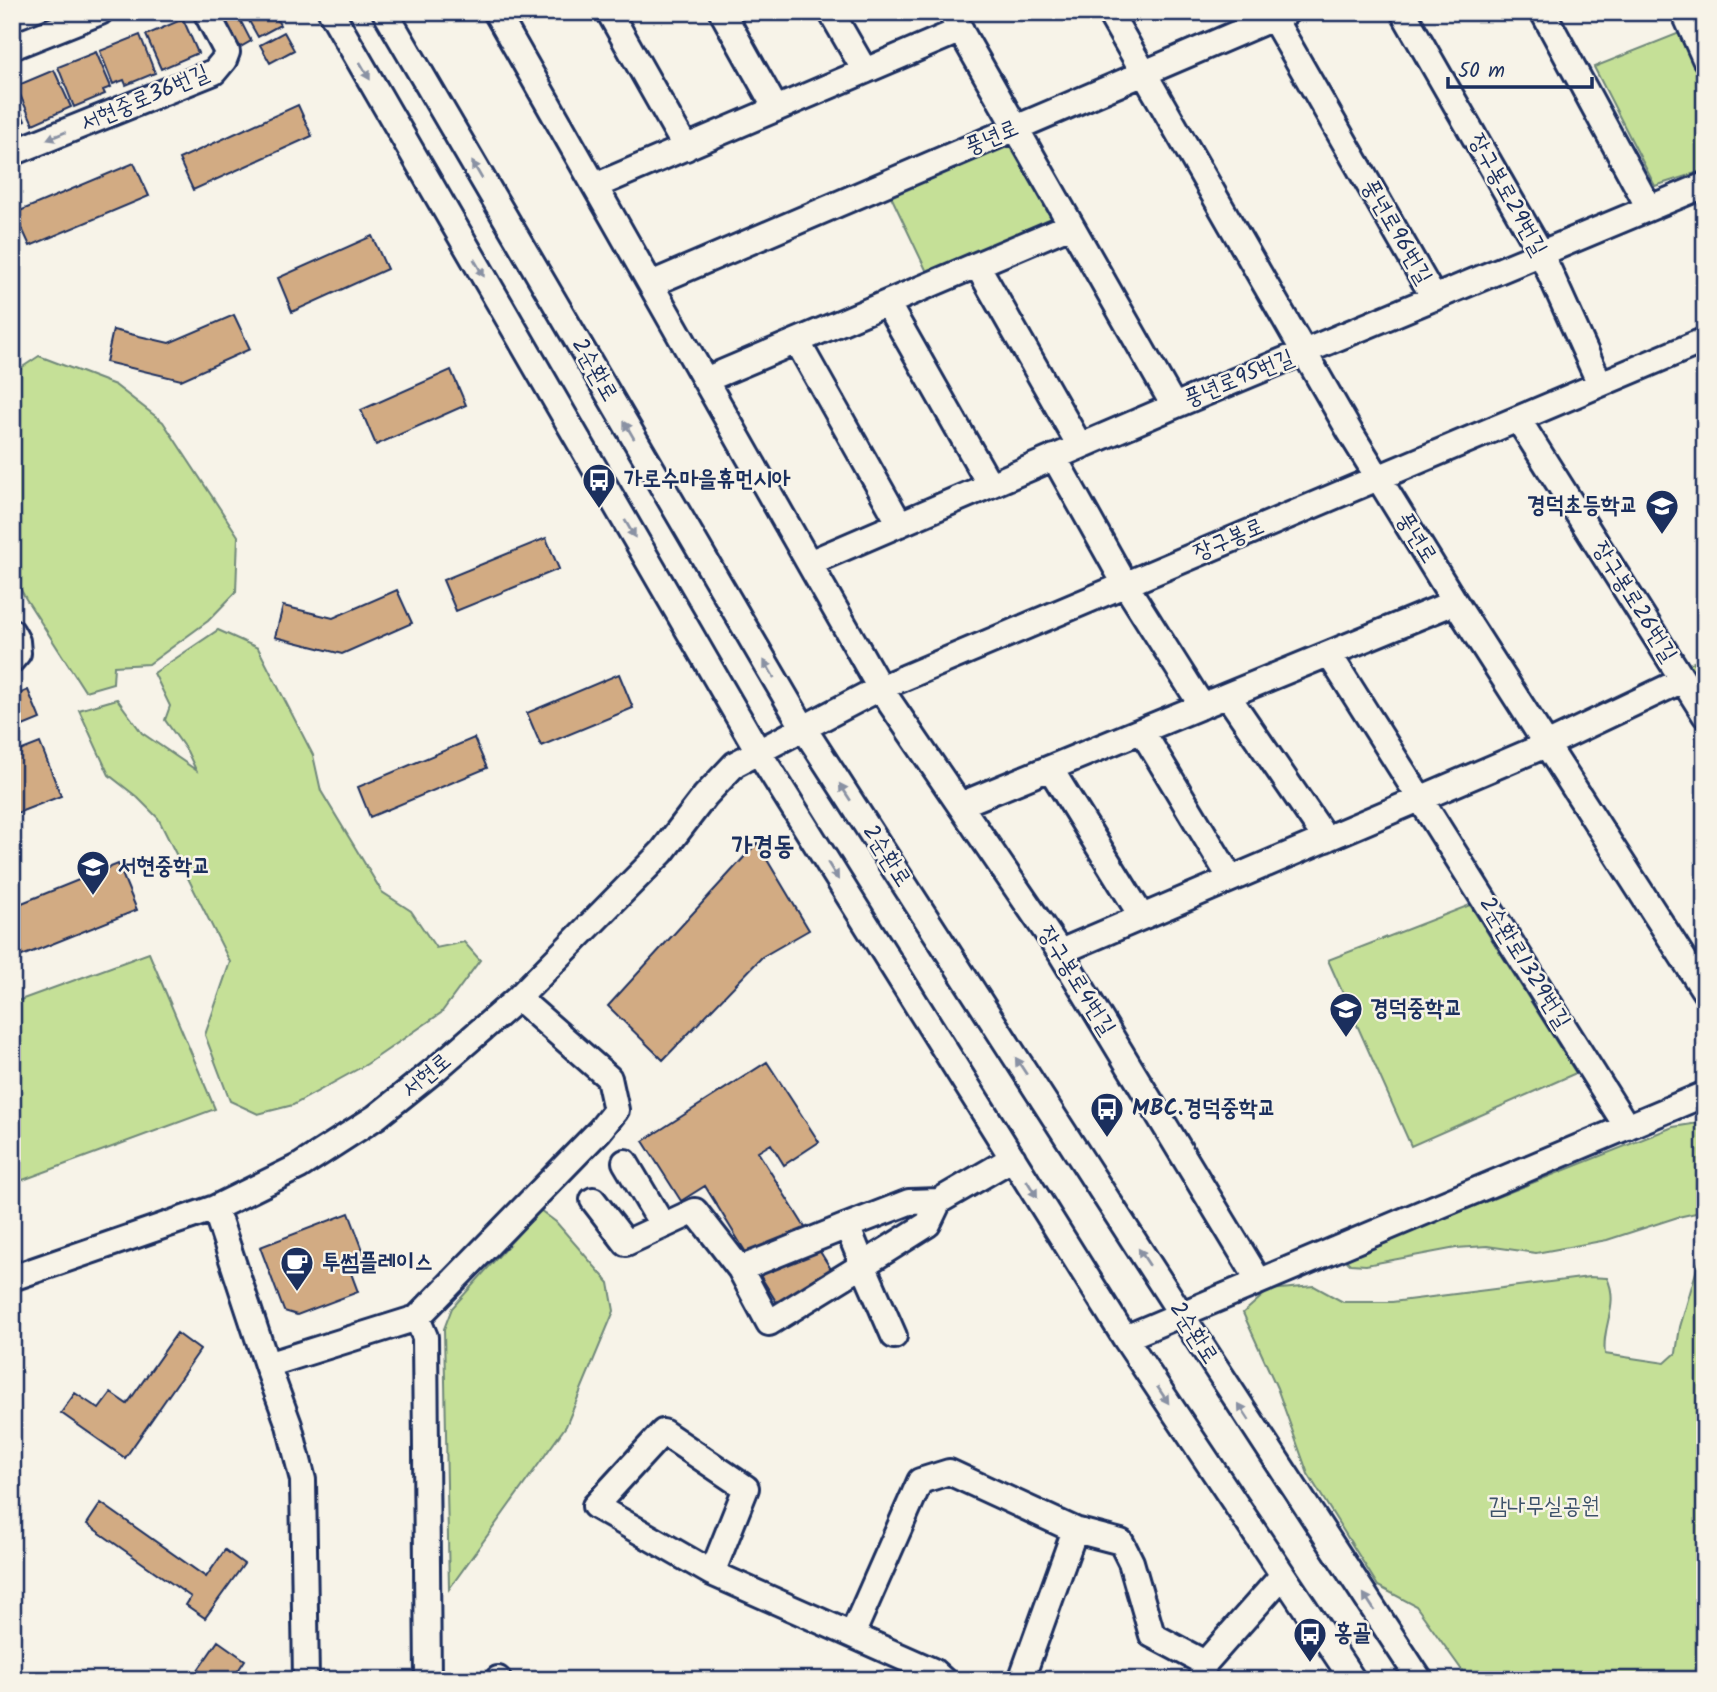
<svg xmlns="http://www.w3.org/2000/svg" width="1717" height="1692" font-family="Kalam,'Poor Story',sans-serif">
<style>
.green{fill:#c5e097;stroke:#70887a;stroke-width:2}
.building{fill:#d2ab83;stroke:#1b2f5e;stroke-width:2}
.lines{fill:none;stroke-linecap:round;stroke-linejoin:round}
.minor-casing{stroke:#1b2f5e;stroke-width:30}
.minor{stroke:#f7f3e8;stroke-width:24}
.oneway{fill:#8991a3}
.labels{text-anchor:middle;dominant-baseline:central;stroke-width:5;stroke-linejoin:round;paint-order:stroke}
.street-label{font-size:23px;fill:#1b2f5e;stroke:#f7f3e8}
.poi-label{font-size:23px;font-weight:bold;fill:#1b2f5e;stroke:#f7f3e8;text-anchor:start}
.park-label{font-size:23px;fill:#3d5269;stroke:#f7f3e8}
.quarter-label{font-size:26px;font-weight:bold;fill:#1b2f5e;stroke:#f7f3e8}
</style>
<rect width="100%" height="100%" fill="#f7f3e8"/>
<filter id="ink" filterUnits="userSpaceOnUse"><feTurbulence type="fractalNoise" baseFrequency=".0143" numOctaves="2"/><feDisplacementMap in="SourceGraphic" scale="14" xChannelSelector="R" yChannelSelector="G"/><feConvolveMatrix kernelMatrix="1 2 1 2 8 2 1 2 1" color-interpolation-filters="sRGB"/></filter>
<g filter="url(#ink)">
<path class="green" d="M1682,32L1705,93V170L1655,186L1594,67Z
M1014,140L1057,219L927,272L889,192Z
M39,356L115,385L163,422L238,536L236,592L208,621L149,664L114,666L113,683L85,691L26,599L12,574V374Z
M218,630L258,648L313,755L321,791L382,892L411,911L436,948L464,942L480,960L441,1013L367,1064L293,1105L258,1114L230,1101L205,1035L230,962L158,818L137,797L109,775L79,710L117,699L142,733L196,770L187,751L165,720L170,706L154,673Z
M1705,657V693L1687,665Z
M1470,905L1576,1073L1411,1146L1328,960Z
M149,953L215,1109L12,1184V1003Z
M1705,1122V1211L1678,1217L1607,1240L1536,1253L1487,1246L1456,1248L1366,1265L1350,1264L1344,1258L1673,1127Z
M540,1210L556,1222L609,1283L614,1311L566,1426L449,1589L444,1329L452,1308Z
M1705,1241V1680H1469L1416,1606L1378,1586L1308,1474L1277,1388L1243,1313L1269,1290L1314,1286L1343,1302H1392L1589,1277L1607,1278C1620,1305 1601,1326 1605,1354L1665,1363L1676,1353L1680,1327Z"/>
<path class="building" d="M220,12H236L251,41L235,50Z
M244,12H273L280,25L258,37Z
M183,19L198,53L161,69L146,35Z
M284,32L294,50L270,63L260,45Z
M140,35L155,73L126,85L124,80L113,84L100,51Z
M96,52L111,87L103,90L105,94L74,107L58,67Z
M54,70L71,107L33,124L16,86Z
M12,91L25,121L12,127Z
M298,105L312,136L193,190L179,159Z
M134,163L149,196L30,246L15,213Z
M372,236L387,269L292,312L278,278Z
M234,315L250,349L181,380L106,362L113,330L169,343Z
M451,370L466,405L376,445L361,410Z
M546,538L559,569L456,611L443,580Z
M397,590L412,623L342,654L275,637L283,606L333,618Z
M619,674L633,708L541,746L527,713Z
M28,690L40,719L13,730L12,697Z
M474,738L487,768L370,817L358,787Z
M40,743L61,796L12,815V754Z
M757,843L809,930L762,957L663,1060L608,1006Z
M118,864L137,910L12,960V907Z
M767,1062L819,1142L784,1165L771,1144L758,1152L839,1282L785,1316L705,1186L681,1201L643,1141Z
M349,1213L366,1258L348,1265L358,1292L297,1315L284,1311L260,1247Z
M177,1333L200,1350L125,1458L61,1413L75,1393L99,1409L111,1393L127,1404Z
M101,1503L206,1577L225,1550L244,1564L205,1618L186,1605L191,1597L87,1524Z
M218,1641L245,1660L232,1680H191Z"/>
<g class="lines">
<defs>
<path id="minor" d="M331,12L758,751L1125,1338L1353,1680
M385,12L803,727L1181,1314L1420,1680
M496,12L880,688L1060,952L1259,1281
M609,12L686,148
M722,12L776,109
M831,12L865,71
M950,12L1174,406
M1109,12L1350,432L1455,602L1705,992
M1270,12L1434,298
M1403,12L1541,253L1600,384
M1543,12L1649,208
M1684,12L1705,59
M12,47L100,12
M12,153L214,72L224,60L227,52L206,12
M595,186L961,30
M977,265L1080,446
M651,284L1287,12
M887,303L990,485
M797,341L900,524
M705,380L1071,225
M1518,419L1705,715
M1054,457L1125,584L1202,706
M809,563L1174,406L1705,185
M12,632L17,641L18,653L12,660
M1329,654L1627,1127
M1228,696L1326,839
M1142,731L1231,879
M1050,768L1142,917
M960,805L1455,602
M1060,952L1546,745L1683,680
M625,1162L663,1226
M593,1200L626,1243L695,1211L740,1269
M939,1201L928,1224L863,1265L847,1226L909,1202L939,1201L1013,1158
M215,1208L267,1365L289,1425L303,1480L306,1680
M847,1226L740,1269L769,1323L863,1265L894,1336
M12,1278L215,1208L300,1166L376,1117L436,1069L518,998L662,852L705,796L735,764L880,688L1705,340
M417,1318L425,1337L428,1680
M1125,1338L1705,1094
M267,1365L417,1318L600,1130L616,1110L609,1078L518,998
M712,1573L746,1488L663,1432L595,1506L712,1573L852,1635
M498,1679V1680
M943,1680L933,1671L852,1635L920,1481L949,1472L1075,1530L1121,1542L1131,1562L1152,1635L1205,1663
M1021,1680L1075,1530
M1200,1680L1205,1663L1283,1575"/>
</defs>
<use href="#minor" class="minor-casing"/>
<use href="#minor" class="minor"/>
</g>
<defs><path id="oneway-solid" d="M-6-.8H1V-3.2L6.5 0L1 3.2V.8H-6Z" transform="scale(1.75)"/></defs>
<g class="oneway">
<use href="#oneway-solid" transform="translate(365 71) rotate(60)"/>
<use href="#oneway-solid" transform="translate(56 136) rotate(158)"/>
<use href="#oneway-solid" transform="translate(477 170) rotate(-120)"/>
<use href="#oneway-solid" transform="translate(479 268) rotate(60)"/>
<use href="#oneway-solid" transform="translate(629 430) rotate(-120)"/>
<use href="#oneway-solid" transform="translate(630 529) rotate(60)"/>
<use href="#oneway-solid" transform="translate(769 669) rotate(-120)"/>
<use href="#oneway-solid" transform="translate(845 792) rotate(-123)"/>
<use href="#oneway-solid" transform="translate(833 871) rotate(58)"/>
<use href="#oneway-solid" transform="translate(1021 1066) rotate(-123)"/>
<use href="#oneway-solid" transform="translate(1032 1189) rotate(58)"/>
<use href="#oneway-solid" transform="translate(1144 1257) rotate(-123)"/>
<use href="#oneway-solid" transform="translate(1163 1395) rotate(56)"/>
<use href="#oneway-solid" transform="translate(1244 1412) rotate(-123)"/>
<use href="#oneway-solid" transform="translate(1369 1602) rotate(-123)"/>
</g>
</g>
<defs>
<symbol id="bus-pin" viewBox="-11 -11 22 30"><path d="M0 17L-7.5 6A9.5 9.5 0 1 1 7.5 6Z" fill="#1b2f5e" stroke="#f7f3e8"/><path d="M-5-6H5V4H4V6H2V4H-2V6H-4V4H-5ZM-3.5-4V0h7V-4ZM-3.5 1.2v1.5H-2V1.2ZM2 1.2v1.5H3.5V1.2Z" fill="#fff"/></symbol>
<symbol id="school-pin" viewBox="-11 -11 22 30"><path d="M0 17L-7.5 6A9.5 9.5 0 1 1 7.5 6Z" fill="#1b2f5e" stroke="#f7f3e8"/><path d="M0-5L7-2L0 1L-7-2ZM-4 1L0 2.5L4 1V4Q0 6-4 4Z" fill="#fff"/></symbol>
<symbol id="cafe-pin" viewBox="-11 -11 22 30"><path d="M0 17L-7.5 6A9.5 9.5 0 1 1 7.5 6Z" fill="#1b2f5e" stroke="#f7f3e8"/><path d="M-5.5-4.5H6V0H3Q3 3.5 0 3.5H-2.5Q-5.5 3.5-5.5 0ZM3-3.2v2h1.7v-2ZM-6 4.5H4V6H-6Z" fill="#fff"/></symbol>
</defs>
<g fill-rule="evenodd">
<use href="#bus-pin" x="580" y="461" width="38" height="52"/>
<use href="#school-pin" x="1643" y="487" width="38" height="52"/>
<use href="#school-pin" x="74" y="848" width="38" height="52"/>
<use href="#school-pin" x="1327" y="990" width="38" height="52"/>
<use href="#bus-pin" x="1088" y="1090" width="38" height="52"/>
<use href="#cafe-pin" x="278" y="1244" width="38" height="52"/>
<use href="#bus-pin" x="1291" y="1615" width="38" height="52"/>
</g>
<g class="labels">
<g class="street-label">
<text transform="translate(145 99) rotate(-23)">서현중로36번길</text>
<text transform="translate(992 138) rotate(-23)">풍년로</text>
<text transform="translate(1507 195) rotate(61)">장구봉로29번길</text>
<text transform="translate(1396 232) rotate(60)">풍년로96번길</text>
<text transform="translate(594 370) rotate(60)">2순환로</text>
<text transform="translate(1239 379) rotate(-22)">풍년로95번길</text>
<text transform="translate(1416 538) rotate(58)">풍년로</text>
<text transform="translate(1229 540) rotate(-23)">장구봉로</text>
<text transform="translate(1634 602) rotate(58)">장구봉로26번길</text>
<text transform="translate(886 856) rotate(57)">2순환로</text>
<text transform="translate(1524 963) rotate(58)">2순환로1329번길</text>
<text transform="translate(1076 981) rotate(58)">장구봉로4번길</text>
<text transform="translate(427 1076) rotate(-40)">서현로</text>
<text transform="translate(1193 1333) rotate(57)">2순환로</text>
</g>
<g class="poi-label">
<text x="624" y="480">가로수마을휴먼시아</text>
<text x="1638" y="506" text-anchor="end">경덕초등학교</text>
<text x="118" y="867">서현중학교</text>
<text x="1370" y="1009">경덕중학교</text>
<text x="1132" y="1109">MBC.경덕중학교</text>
<text x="322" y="1263">투썸플레이스</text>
<text x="1334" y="1634">홍골</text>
</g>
<g class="park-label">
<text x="1544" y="1507">감나무실공원</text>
</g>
<g class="quarter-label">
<text x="763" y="847">가경동</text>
</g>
</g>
<rect width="1717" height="1692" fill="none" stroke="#f7f3e8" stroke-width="42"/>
<rect x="21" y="21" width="1675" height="1650" fill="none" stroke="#1b2f5e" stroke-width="2.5" filter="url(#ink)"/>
<path d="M1448 77v10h144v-10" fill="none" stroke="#1b2f5e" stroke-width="3.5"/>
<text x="1458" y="77" font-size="21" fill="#1b2f5e" stroke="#f7f3e8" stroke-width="5" paint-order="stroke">50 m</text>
</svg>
